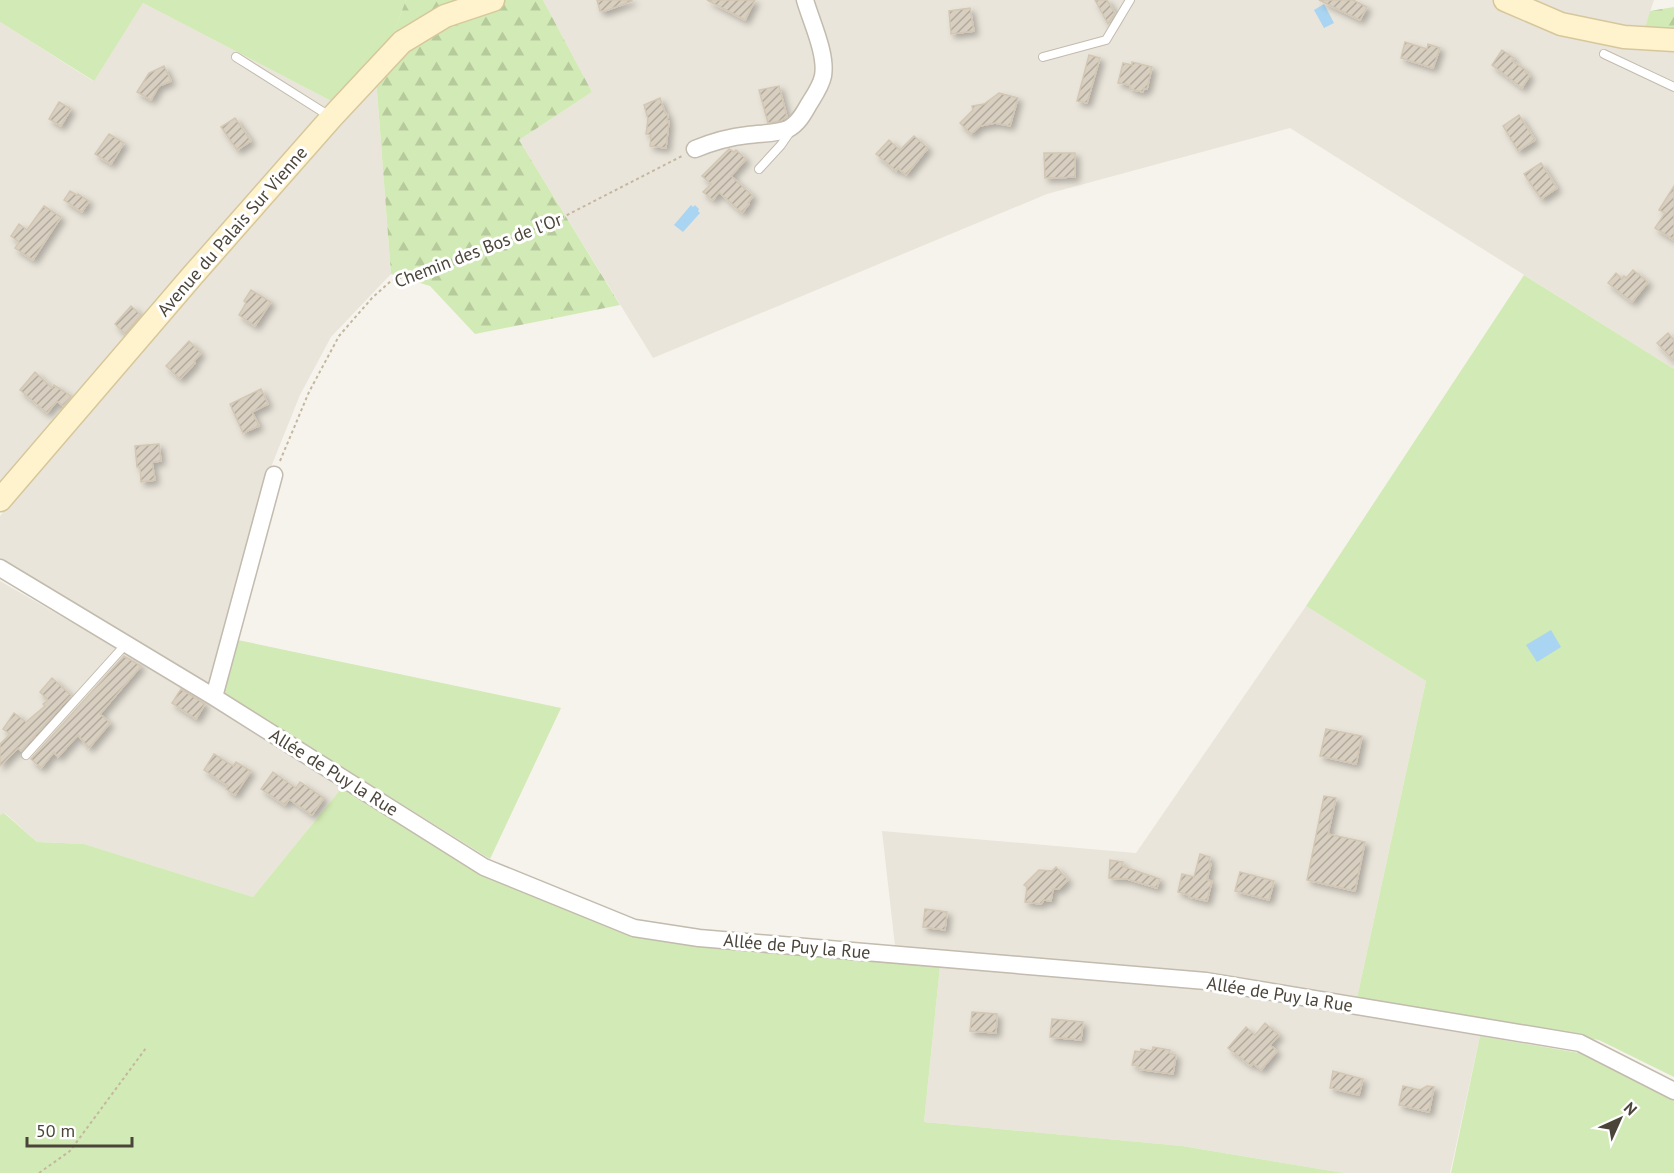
<svg xmlns="http://www.w3.org/2000/svg" width="1674" height="1173" font-family="'PT Sans',sans-serif">
<style>
.residential{fill:#eae5da}
.green{fill:#d2eab5}
.forest{fill:url(#forest-firs)}
.water{fill:#a9d4f2}
.building{fill:url(#building-hatch);stroke:#d3c7b4;stroke-width:1.5;filter:url(#shadow)}
.lines{fill:none;stroke-linecap:round;stroke-linejoin:round}
.service-casing{stroke:#c2bbae;stroke-width:10}
.minor-casing{stroke:#c2bbae;stroke-width:19}
.secondary-casing{stroke:#d6c79b;stroke-width:25}
.path{stroke:#c4b79f;stroke-width:2;stroke-dasharray:3 3;stroke-linecap:butt}
.service{stroke:#fff;stroke-width:8}
.minor{stroke:#fff;stroke-width:16}
.secondary{stroke:#fff3cd;stroke-width:22}
.labels{text-anchor:middle;dominant-baseline:central;stroke-width:6;stroke-linejoin:round;paint-order:stroke}
.street-label{font-size:18px;fill:#4b4439;stroke:#fff}
</style>
<defs>
<pattern id="forest-firs" width="22" height="20" patternUnits="userSpaceOnUse" patternTransform="scale(1.5)"><rect width="22" height="20" fill="#d2eab5"/><path d="M5 1l3.5 6h-7zM16 11l3.5 6h-7z" fill="#b6ca9c"/></pattern>
<pattern id="building-hatch" width="6" height="6" patternUnits="userSpaceOnUse" patternTransform="scale(1.5)"><rect width="6" height="6" fill="#d8cfc1"/><path d="M-1 1l2-2M0 6l6-6M5 7l2-2" fill="none" stroke="#b1aa9e"/></pattern>
<filter id="shadow"><feDropShadow dx="4" dy="4" stdDeviation="3" flood-color="#0004"/></filter>
</defs>
<rect width="100%" height="100%" fill="#f6f3ec"/>
<path class="residential" d="M543,0H1654L1644,31L1674,28V369L1290,128L1047,194L653,358L519,140L592,92Z
M143,3L335,103L0,490V22L93,81Z
M376,78L391,274L331,337L300,395L265,482L220,694L0,565V516L217,261Z
M0,581L214,704L344,785L253,897L84,844L37,842L5,813L0,815Z
M1306,606L1426,681L1357,998L1181,972L895,946L882,831L1136,853Z
M940,966L1197,988L1480,1036L1450,1173H1344L1182,1146L924,1122Z"/>
<path class="green" d="M0,0H406L389,45L335,103L143,3L94,81L0,22Z
M1524,275L1674,369V1077L1599,1040L1357,998L1426,681L1306,606Z
M233,639L561,708L490,859L352,773L225,699L220,694Z
M344,785L483,873L636,936L940,966L924,1122L1182,1146L1344,1173H0V815L4,813L37,842L84,844L253,897Z
M1480,1036L1585,1054L1674,1099V1173H1451Z"/>
<path class="forest" d="M406,0H543L592,92L519,140L620,305L475,334L430,286L391,274L376,78Z
M1674,7V28L1644,31L1650,11Z"/>
<path class="water" d="M1324,4L1334,23L1324,28L1314,10Z
M691,205L693,207L695,205L699,209L698,211L700,213L683,232L674,225Z
M1551,630L1561,647L1537,662L1526,645Z"/>
<path class="building" d="M597,0H632V1L605,11H600Z
M707,0H755L745,20Z
M1095,0H1107L1115,13L1108,24Z
M1319,0H1353L1367,7L1360,20Z
M970,8L974,31L951,34L949,11Z
M1405,42L1427,49L1428,44L1440,48L1433,68L1401,58Z
M1502,50L1514,58L1512,61L1526,70L1525,72L1530,75L1522,88L1492,65Z
M1089,55L1100,58L1087,103L1077,101Z
M1132,62L1152,67L1147,89L1144,88L1143,92L1130,89V85L1118,83L1123,63L1132,65Z
M164,66L171,81L159,86L151,100L137,92L149,73Z
M779,86L787,117L780,121L768,123L759,90Z
M999,93L1018,98L1010,126L995,123L980,126L971,134L960,123L973,110L972,106L984,104Z
M660,98L665,113L668,114L667,121H669L666,148L650,146L651,135L646,134L648,119L644,105Z
M59,102L71,109L61,126L49,119Z
M1519,115L1535,140L1518,151L1503,126Z
M235,118L251,141L237,150L221,127Z
M109,134L124,143L111,164L95,154Z
M914,136L928,148L906,175L898,168L896,171L876,154L889,140L900,150Z
M729,149L734,152L736,150L746,159L731,176L753,196L748,203L749,204L742,213L719,192L713,200L703,192L711,184L702,176Z
M1044,153H1075V177L1045,178Z
M1541,163L1557,188L1541,199L1524,174Z
M1674,186V240L1655,228L1665,213L1659,210Z
M70,191L77,195L78,194L89,201L82,212L64,200Z
M44,206L61,217L33,260L15,248L19,242L11,236L19,224L27,230Z
M1633,270L1648,282L1632,302L1608,283L1616,273L1622,279L1624,276L1626,278Z
M251,290L271,302L255,326L239,315L246,303L244,301Z
M131,306L141,315L125,334L115,324Z
M1668,333L1674,340V361L1657,343Z
M189,341L201,353L194,361L195,363L180,379L166,366Z
M35,372L52,388L54,385L71,396L63,406L57,401L47,413L20,390Z
M261,389L268,404L252,412L259,426L243,433L230,404Z
M159,444L161,461L152,462L155,480L141,482L140,467H137L135,446Z
M124,656L141,666L100,714L110,723L89,748L78,735L58,757L54,752L41,768L31,759Z
M52,678L71,695L21,751L18,748L0,766V744L10,734L3,729L14,713L26,722L45,706L43,704L48,700L40,692Z
M181,689L205,704L196,719L172,703Z
M1326,729L1362,736L1356,764L1320,756Z
M214,754L233,766L236,762L251,771L235,795L226,789L228,786L204,770Z
M273,772L296,788L300,782L324,798L312,815L289,799L285,805L261,789Z
M1324,796L1336,798L1328,834L1365,842L1355,891L1307,880Z
M1200,854L1210,857L1209,863L1211,864L1207,880L1212,881L1207,901L1189,897V895L1178,892L1182,874L1194,877Z
M1110,860L1123,862L1122,866L1160,879L1157,888L1127,879L1109,878Z
M1056,867L1068,880L1059,889H1053L1051,901L1044,900L1041,904L1025,902L1027,887L1024,885L1039,870L1052,871Z
M1240,872L1274,881L1269,900L1235,891Z
M925,909L947,912L945,930L923,927Z
M972,1012L997,1014L996,1033L970,1031Z
M1052,1019L1083,1022L1081,1040L1050,1037Z
M1265,1023L1279,1035L1270,1045L1277,1051L1261,1070L1253,1063L1251,1066L1228,1048L1246,1027L1255,1035Z
M1153,1047L1170,1050L1169,1053L1176,1055L1173,1074L1138,1069V1066L1132,1065L1135,1051L1141,1052V1049L1152,1051Z
M1333,1071L1363,1079L1359,1095L1330,1088Z
M1403,1086L1420,1090L1427,1086L1434,1087L1429,1112L1399,1105Z"/>
<g class="lines">
<defs>
<path id="service" d="M1604,54L1674,87
M236,57L331,117
M1043,57L1106,40L1130,0
M759,169L781,145L792,129
M26,755L126,644"/>
<path id="minor" d="M695,149C712,142 729,137 748,135C761,133 776,134 788,129C798,124 804,113 809,104C814,96 821,86 823,76C827,54 811,21 805,0
M0,568L214,697L484,867L634,928L699,938L1206,981L1580,1043L1674,1091
M214,697L274,475"/>
<path id="secondary" d="M1505,0L1561,24L1624,37L1674,40
M0,500L193,275L332,117L402,42L445,16L493,0"/>
</defs>
<use href="#service" class="service-casing"/>
<use href="#minor" class="minor-casing"/>
<use href="#secondary" class="secondary-casing"/>
<path class="path" d="M280,461L309,392L339,336L372,298L391,281L497,245L567,215L682,156
M39,1173L70,1151L146,1048"/>
<use href="#service" class="service"/>
<use href="#minor" class="minor"/>
<use href="#secondary" class="secondary"/>
</g>
<g class="labels">
<g class="street-label">
<text transform="translate(232 231) rotate(-49)">Avenue du Palais Sur Vienne</text>
<text transform="translate(478 250) rotate(-21)">Chemin des Bos de l'Or</text>
<text transform="translate(334 772) rotate(32)">Allée de Puy la Rue</text>
<text transform="translate(797 946) rotate(5)">Allée de Puy la Rue</text>
<text transform="translate(1280 994) rotate(9)">Allée de Puy la Rue</text>
</g>
</g>
<g transform="translate(1620 1119) rotate(45)" stroke="#ffffff" stroke-width="4.5" paint-order="stroke">
<path d="M0-4.5L10 22L0 15L-10 22Z" fill="#4b4439"/>
<text y="-9" font-size="16" font-weight="bold" text-anchor="middle" fill="#4b4439">N</text>
</g>
<path d="M27 1137v9h105v-9" fill="none" stroke="#4b4439" stroke-width="3"/>
<text x="36" y="1137" font-size="18" fill="#4b4439" stroke="#ffffff" stroke-width="4.5" paint-order="stroke">50 m</text>
</svg>
